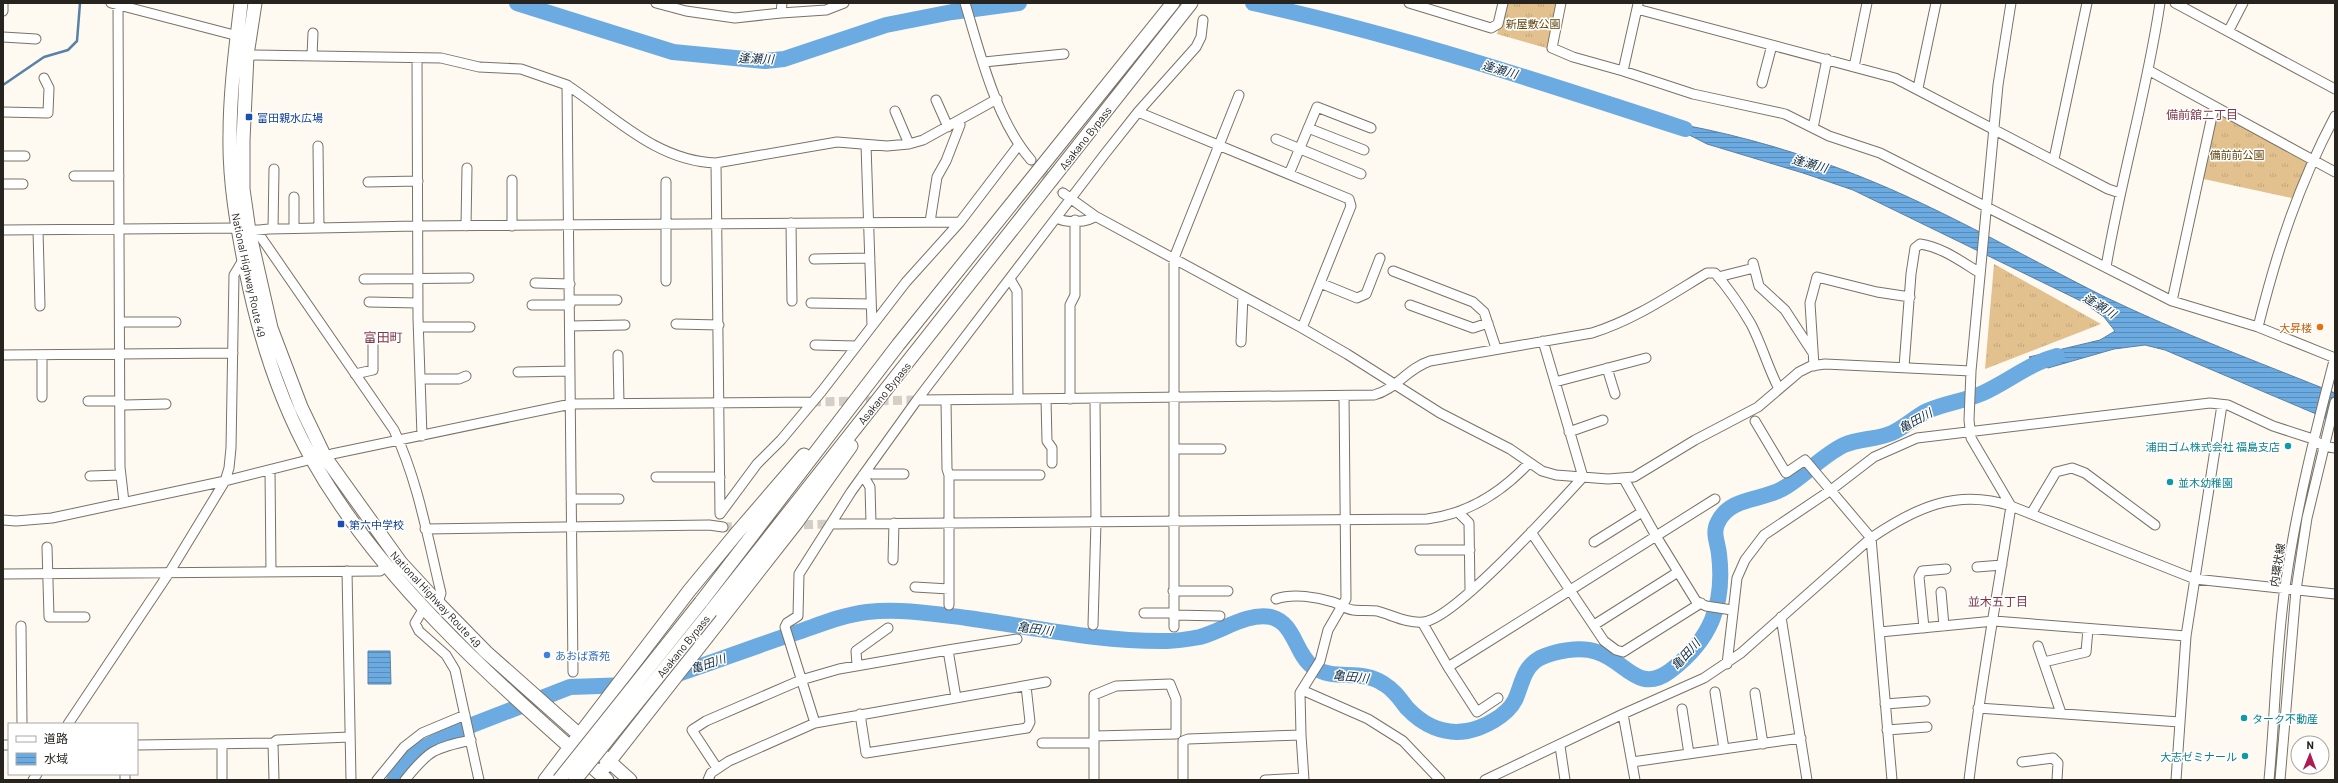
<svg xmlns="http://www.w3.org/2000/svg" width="2338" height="783" font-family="Barlow,'Noto Sans JP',sans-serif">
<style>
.grass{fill:url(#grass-tufts)}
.water{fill:url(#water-rules);stroke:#5782a7}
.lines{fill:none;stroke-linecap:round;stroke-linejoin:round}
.stream{stroke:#5782a7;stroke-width:2.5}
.river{stroke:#6babe1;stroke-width:16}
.minor-tunnel{stroke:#d3cec7;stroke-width:9;stroke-dasharray:9 4.5;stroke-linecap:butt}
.minor-casing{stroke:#7a7266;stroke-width:11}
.highway-casing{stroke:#7a7266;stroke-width:15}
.minor{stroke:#fff;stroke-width:9}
.highway{stroke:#fff;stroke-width:13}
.highway-bridge-casing{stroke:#7a7266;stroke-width:15;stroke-linecap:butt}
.highway-bridge{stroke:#fff;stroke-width:13}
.transit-dot{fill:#1a4fb4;stroke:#fff;stroke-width:1.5}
.food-dot{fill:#e8710a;stroke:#fff;stroke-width:1.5}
.culture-dot{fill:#0f9aa8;stroke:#fff;stroke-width:1.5}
.shop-dot{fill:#3f7fe0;stroke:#fff;stroke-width:1.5}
.labels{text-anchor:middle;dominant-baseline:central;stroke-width:3;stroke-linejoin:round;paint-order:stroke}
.park-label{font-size:11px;fill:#63450d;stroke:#fff}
.transit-label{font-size:11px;fill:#164399;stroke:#fff;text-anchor:start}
.street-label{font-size:11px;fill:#27241f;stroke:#fff}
.food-label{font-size:11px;fill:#c56008;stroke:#fff;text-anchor:end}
.culture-label{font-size:11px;fill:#0d838f;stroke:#fff;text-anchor:end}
.shop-label{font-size:11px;fill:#366cbe;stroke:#fff;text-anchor:start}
.water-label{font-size:12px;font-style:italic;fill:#112d43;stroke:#fff}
.neighbourhood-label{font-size:12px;fill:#7e3648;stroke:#fff}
.quarter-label{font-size:13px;fill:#7e3648;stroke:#fff}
</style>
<defs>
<pattern id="grass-tufts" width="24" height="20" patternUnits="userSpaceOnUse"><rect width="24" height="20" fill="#e2c18f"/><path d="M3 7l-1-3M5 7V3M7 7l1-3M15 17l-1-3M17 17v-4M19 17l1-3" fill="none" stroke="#c2a67b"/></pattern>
<pattern id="water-rules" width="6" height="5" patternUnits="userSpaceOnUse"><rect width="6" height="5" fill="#6babe1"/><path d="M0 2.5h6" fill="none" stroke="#588bb6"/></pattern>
</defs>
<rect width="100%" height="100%" fill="#fef9f1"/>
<path class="grass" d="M1505,3H1559L1550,49L1497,34Z
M2214,107L2312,159L2296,199L2199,178Z
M1994,264L2101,324L1985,369Z"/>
<path class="water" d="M1662,121C1722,131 1781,147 1838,168C1931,202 2017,253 2105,297C2180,333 2258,362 2335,393V422L2165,350L2145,345L2114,349L2048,368L2029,357L2100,340L2115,331L2104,317L2083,302L1853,190L1803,173L1707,144Z
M368,651H390L391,684H368Z"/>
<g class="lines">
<path class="stream" d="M1266,6L1267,3
M3,85L44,57L68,50L77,41L80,3"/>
<path class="river" d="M517,3L673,52L765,61L784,59L886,25L952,12L1019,3
M1253,3C1399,35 1542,82 1685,129
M669,677C711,663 753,647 795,633C819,625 842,615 867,612C901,608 935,614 967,618C1033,627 1100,642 1167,641C1178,641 1189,639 1200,637C1222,631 1248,612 1271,617C1295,623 1295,654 1313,667C1335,682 1360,668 1384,684C1394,690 1400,699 1407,708C1423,725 1444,735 1467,731C1483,728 1507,716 1515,700C1522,685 1523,667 1540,658C1555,651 1580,646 1597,652C1625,660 1638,695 1670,671C1711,640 1725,604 1719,554C1718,543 1712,533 1718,522C1730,497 1761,501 1782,489C1804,477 1821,456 1844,445C1859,438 1876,440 1892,433C1905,427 1915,417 1927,411C1945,403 1965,401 1983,393C2009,381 2030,363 2057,356
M394,780L415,752L454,732L570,687L629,685"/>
<path class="minor-tunnel" d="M1031,160L1063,193
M812,402L917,400
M723,527L831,524"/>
<defs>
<path id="minor" d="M111,3L238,36
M656,3L686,11L735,18L781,13L782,3
M965,3C980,53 996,120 1031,160
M1409,3L1491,28L1498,24L1503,3
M1561,3L1552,48L1573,57L1623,71L1693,94L1785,114L1829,136L1880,153L2172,301L2258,327L2335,358
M2011,3L1998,85L1971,371L1969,420L1971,438L2011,506L2195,579L2335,594
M2175,3L2335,89
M118,5L120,467L124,502
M1637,9L1895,78L2108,189L2120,193
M3,11V3
M781,13L826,10L844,3
M2229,30L2243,3
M3,37L36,39
M247,55L441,58L479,67L521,69L567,85L573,672
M312,56L313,33
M417,58L418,318L422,436
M984,62L1064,54
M1854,67L1867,3
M2148,70L2335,172
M1623,71L1638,4
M1762,83L1772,45
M567,85C614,116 656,161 716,163
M1918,88L1936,3
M997,99L923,140L909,144L887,146L837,142L716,163L720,514L757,464L781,440L822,391L906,282L960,222L1018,146
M936,100L948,127
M895,111L909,144
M3,112L48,113L49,88L44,78
M1138,112L1349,199L1351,206L1302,328
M1308,128L1364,150
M1813,128L1827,59
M1276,139L1361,174
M866,145L872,325
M318,146L319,228
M3,156H25
M2054,159L2087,3
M1289,174L1317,107L1371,128
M74,176H119
M368,182L418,181
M666,182V281
M3,184H23
M1063,193L1095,216L1302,328L1347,354L1440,413L1510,449L1542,471L1556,475L1608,479L1634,477L1695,440L1758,407L1799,372L1811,366L1825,364L1971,371
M294,197V228
M1057,218C1065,223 1088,223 1095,216
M930,222L937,177L946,161L960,125V120
M791,223L792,301
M466,226L467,168
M512,226V180
M273,229L274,169
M3,230L238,228L249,231L269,229L417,226L960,222
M38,230L40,306
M256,230L394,430C418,481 428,539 441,593L438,603
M814,259L870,258
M1753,263L1759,286L1785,310L1813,353
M2106,267C2121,178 2147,92 2160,3
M1393,271L1473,302L1484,312L1496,348
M1718,277L1754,268
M364,279L469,278
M1010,279L1017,291L1018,399
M535,283L570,284
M1320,283L1357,298L1366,294L1380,258
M570,300H617
M2172,301L2214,107
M369,302L418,303
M811,303L871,304
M532,305H570
M1410,305L1473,328L1488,323
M120,322H176
M676,324L719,325
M570,326L625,325
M419,327H470
M2258,327C2277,251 2298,186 2335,116
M1241,342L1243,296
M815,345L856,346
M3,355L233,353
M618,355L619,403
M1814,366L1810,303L1817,277L1877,292L1910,297
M1904,367L1911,274L1915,248L1920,244C1942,247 1962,262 1980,273
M1607,368L1615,394
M518,372L570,371
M355,374L373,370V337
M420,379H459L466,376
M1555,382L1646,358
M42,397V355
M1046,399L1047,441L1052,448V463
M1070,399V305L1075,295V220
M917,400L1374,395C1395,390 1408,368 1430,361L1592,333C1634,320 1670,295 1707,273H1715C1728,288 1741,307 1751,324C1762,345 1768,368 1779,389
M946,400L947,469L949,475V605
M88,401H116L125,405L166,404
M1755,421L1786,473L1805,460L1871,538L1892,780
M1569,432L1603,420
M1174,449H1221
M270,470L271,572
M866,471L872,474H904
M863,475L870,487L871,523
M949,475H1040
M90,476L121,475
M656,477H720
M1624,479L1656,536L1696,601L1706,606L1732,610
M571,499H619
M1458,512L1469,523L1470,590
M2031,514L2056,472L2072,468L2085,473L2155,525
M3,520L16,521L52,518L225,481L332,454L571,404L812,402
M831,524L1427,519C1467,514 1502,492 1529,463
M425,529L709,525L723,527
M1531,532L1604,641L1616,650L1623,652L1701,603
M1594,542L1642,512
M47,547L49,617H85
M1420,550H1470
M893,560L894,523
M1977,567L2002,565
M347,571L351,780
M3,574L380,571L386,566
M915,587L949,589
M1173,591H1228
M1941,592L1944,626
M1276,599C1293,593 1317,597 1333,602C1340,604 1345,609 1353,610C1361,611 1369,610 1377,611C1392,615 1408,624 1424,622C1456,618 1557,505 1583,477L1543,341
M424,608L415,623L419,631L446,655L455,670L479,780
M1144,613H1174
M1174,615L1220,616
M1781,617L1807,780
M1422,622L1448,667L1477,712L1498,698
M1093,625L1096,522L1095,399
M1594,625L1678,572
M21,626L22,724
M1174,627V258L1239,95
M1924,628L1919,577L1922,571L1946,569
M1880,632L1994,621L2186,636
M2038,646L2061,713
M948,650L1017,639
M2044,662L2086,652L2088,629
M1727,664L1737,578L1745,560L1764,535L1831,490L1874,457L1917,438L2210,403L2228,405L2273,426L2313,439L2323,446L2335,448
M857,665L856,651L888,628
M1448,667L1715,499
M1302,690L1368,719L1403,741L1440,780
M1715,692L1724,749
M1755,693L1763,744
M1885,704L1925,701
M1978,708L2180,722
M1682,709L1689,754
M860,714L866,753L1027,728L1030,722L1026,686
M1623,714L1635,780
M815,723L785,627L787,623L798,616L799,574L851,492L917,400L1104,155L1138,112L1196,47L1201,37L1203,20
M68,724L169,573L225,481L229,468L231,448L234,275L243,260
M1887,730L1927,727
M273,743L274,780
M1042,743H1094
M222,744V779
M3,745H9
M137,745L273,743L277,740L350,737
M1560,746L1565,780
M1632,762L1801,738
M2022,762L2053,758L2058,763L2057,780
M717,768L692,730L706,721L801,680L839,669L948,650L956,698
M125,774V780
M33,780L37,774
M377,780L404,747L422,733L465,715
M405,780C429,750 434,748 471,740
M708,780L711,773L729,761L815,723L1046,682
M1094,780V695L1116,686L1170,684L1176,699V734L1095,736
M1183,780V741L1188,739L1301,735
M1265,780L1304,778
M1304,780L1301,735L1300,693L1320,661L1328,630L1346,599L1344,396
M1485,780L1623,714L1704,678L1741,653L1871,538C1915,508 1957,488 2011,506C1997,597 1980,688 1969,780
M2176,780L2186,636L2222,405
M2269,780C2275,717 2276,650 2285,587C2296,509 2315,433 2335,357
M2280,780L2296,590L2307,518L2335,402"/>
<path id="highway" d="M241,3C236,47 230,91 230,135C229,180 237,226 246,271C259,336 279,400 312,459C382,584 501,686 607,780
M255,3L247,55L243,140V189L249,231L271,328L301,407L325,457L401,563L438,603L486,652L630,780
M701,602L898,345L1173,3
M711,611L1191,3
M605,767L797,522L851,446
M545,780L689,591L736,534L804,455"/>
</defs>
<use href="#minor" class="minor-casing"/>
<use href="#highway" class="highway-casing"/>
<use href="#minor" class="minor"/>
<use href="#highway" class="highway"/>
<defs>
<path id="highway-bridge" d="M559,780L701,602
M575,780L711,611"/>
</defs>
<use href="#highway-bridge" class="highway-bridge-casing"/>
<use href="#highway-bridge" class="highway-bridge"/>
</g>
<g class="transit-dot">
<rect x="245" y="113" width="8" height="8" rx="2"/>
<rect x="337" y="520" width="8" height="8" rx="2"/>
</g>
<circle class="food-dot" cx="2320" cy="327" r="4"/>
<g class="culture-dot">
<circle cx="2288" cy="446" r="4"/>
<circle cx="2170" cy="482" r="4"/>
<circle cx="2244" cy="718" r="4"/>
<circle cx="2245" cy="756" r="4"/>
</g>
<circle class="shop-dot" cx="547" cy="655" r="4"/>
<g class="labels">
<g class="park-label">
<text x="1533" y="23">新屋敷公園</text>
<text x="2237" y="154">備前前公園</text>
</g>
<g class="transit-label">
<text x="257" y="117">富田親水広場</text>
<text x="349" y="524">第六中学校</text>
</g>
<g class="street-label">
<text transform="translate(1085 138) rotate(-52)">Asakano Bypass</text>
<text transform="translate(249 275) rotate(78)">National Highway Route 49</text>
<text transform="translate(884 393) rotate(-51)">Asakano Bypass</text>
<text transform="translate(2277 565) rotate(-81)">内環状線</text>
<text transform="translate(436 599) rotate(47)">National Highway Route 49</text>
<text transform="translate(683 646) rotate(-51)">Asakano Bypass</text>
</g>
<g class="food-label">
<text x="2312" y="327">大昇楼</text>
</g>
<g class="culture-label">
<text x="2280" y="446">浦田ゴム株式会社 福島支店</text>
<text x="2178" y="482" text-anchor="start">並木幼稚園</text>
<text x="2252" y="718" text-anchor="start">ターク不動産</text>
<text x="2237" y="756">大志ゼミナール</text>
</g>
<g class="shop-label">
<text x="555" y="655">あおば斎苑</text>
</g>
<g class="water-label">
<text transform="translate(756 58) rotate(2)">逢瀬川</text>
<text transform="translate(1500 69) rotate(16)">逢瀬川</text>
<text transform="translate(1810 163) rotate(15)">逢瀬川</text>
<text transform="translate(2100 305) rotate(32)">逢瀬川</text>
<text transform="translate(1915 420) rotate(-29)">亀田川</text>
<text transform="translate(1035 628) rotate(8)">亀田川</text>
<text transform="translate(1685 654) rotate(-48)">亀田川</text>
<text transform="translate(708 663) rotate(-19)">亀田川</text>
<text transform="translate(1351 676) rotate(6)">亀田川</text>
</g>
<g class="neighbourhood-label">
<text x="2202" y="114">備前舘二丁目</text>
<text x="1998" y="601">並木五丁目</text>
</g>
<g class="quarter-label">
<text x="383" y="337">富田町</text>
</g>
</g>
<rect width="2338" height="783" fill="none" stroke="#27241f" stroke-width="8"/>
<rect x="8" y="723" width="130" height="52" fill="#ffffff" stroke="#a9a7a5"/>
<rect x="16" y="736" width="20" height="6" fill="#ffffff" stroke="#a9a7a5"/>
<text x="44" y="743" font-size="12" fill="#27241f">道路</text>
<rect x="16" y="753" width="20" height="12" fill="url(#water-rules)" stroke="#a9a7a5"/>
<text x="44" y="763" font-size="12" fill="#27241f">水域</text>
<g transform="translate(2310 755) rotate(1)"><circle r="19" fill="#ffffff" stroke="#a9a7a5"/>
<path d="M0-3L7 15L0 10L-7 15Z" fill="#ad1c50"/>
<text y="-6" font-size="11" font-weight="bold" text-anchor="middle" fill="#27241f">N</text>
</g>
</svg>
